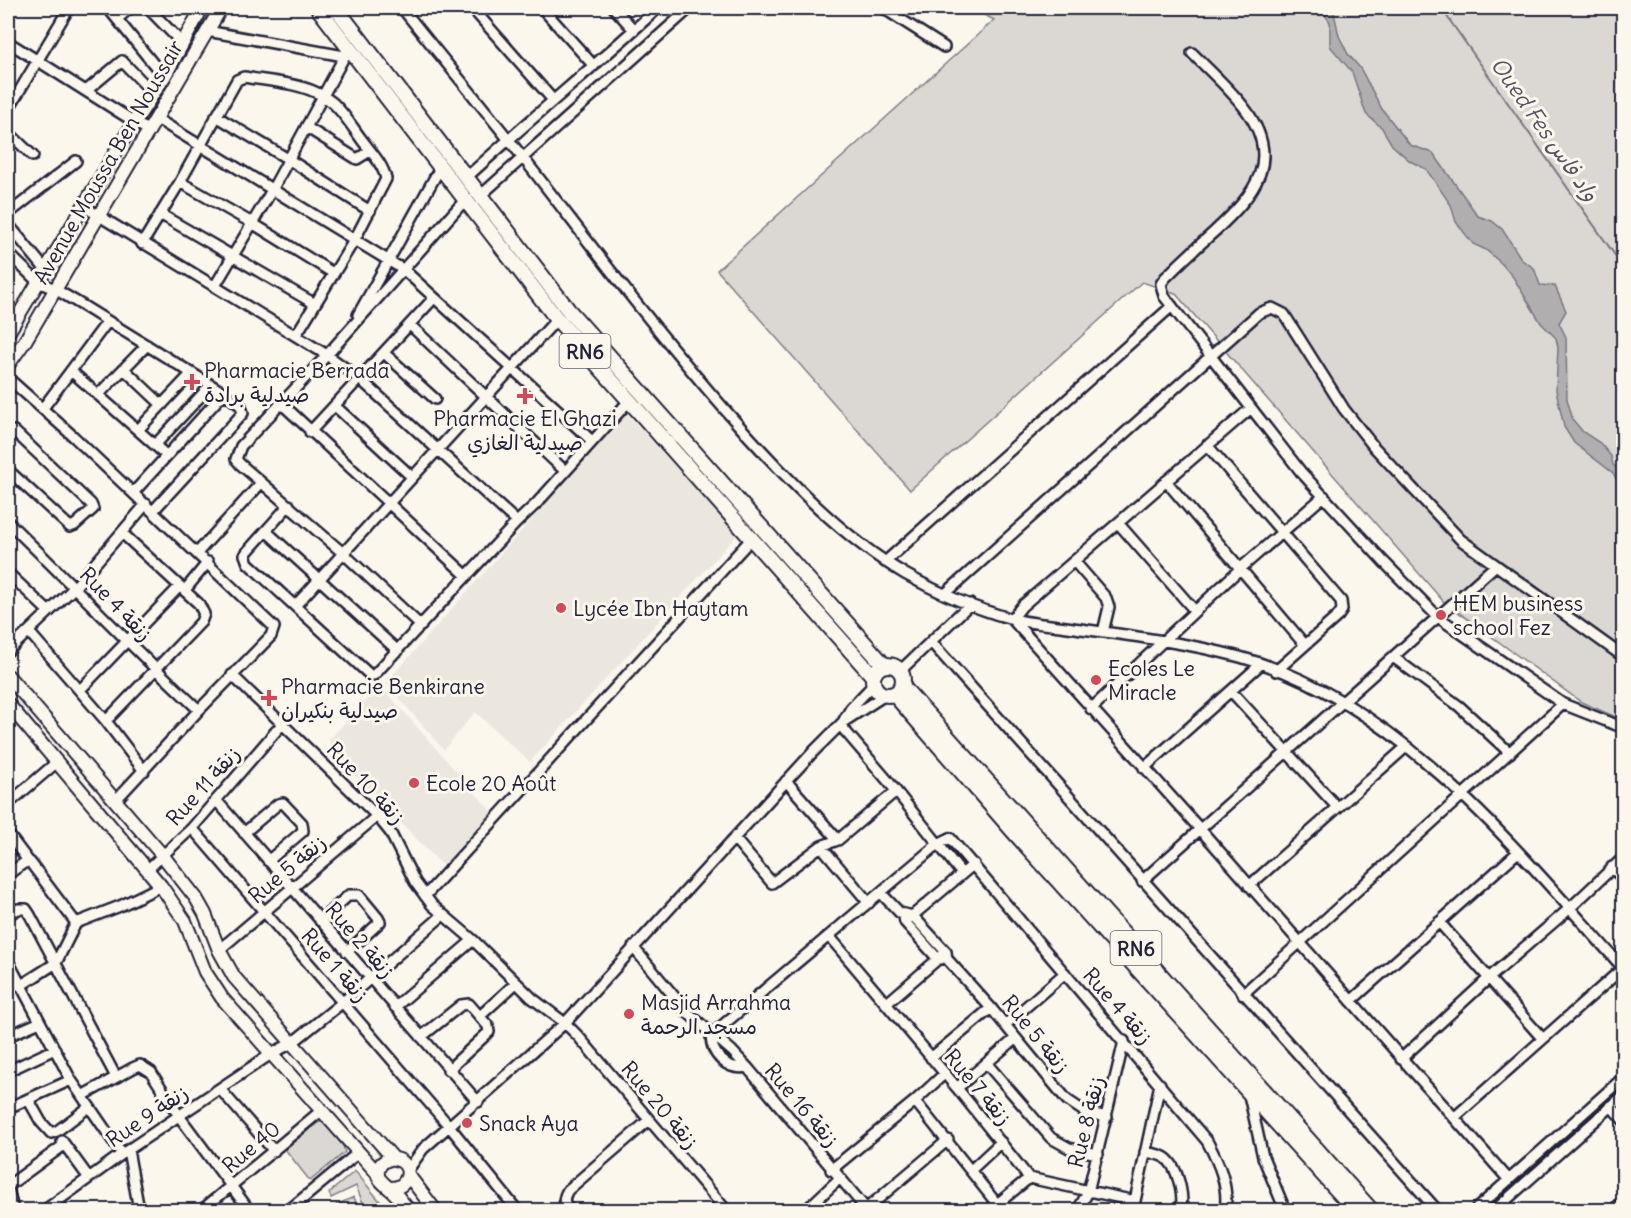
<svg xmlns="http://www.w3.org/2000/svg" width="1631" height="1218" font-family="Delius,'Playpen Sans Arabic',sans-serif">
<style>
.built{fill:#ebe7df}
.green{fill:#dbd8d3;stroke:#7e7d87;stroke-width:1.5}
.water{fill:#b1aeb0;stroke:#787681;stroke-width:1.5}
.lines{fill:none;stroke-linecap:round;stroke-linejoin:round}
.stream{stroke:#787681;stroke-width:2}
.street-casing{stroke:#22223b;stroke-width:14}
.secondary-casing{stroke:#22223b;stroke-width:16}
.primary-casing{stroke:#22223b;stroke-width:18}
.street{stroke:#fbf7ec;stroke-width:9}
.secondary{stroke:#fbf7ec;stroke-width:12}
.primary{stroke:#fbf7ec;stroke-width:14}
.poi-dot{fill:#d1495b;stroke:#fbf7ec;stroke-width:2}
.labels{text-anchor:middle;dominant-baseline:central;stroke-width:6;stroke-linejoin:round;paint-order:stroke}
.shield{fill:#fbf7ec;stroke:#636270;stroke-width:1.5}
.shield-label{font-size:20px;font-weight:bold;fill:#22223b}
.street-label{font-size:21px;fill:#22223b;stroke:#fbf7ec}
.poi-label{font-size:21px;fill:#22223b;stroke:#fbf7ec;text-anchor:start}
.water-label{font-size:22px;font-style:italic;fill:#545364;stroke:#fbf7ec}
</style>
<rect width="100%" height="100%" fill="#fbf7ec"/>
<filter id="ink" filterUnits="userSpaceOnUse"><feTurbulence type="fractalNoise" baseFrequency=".0167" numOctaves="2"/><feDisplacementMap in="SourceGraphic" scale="12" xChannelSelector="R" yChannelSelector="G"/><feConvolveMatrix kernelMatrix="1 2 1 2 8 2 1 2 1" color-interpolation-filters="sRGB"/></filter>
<g filter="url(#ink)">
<path class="built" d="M626,413L738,534L530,762L475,712L444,750L386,683Z
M380,685L492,812L443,866L334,754L329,740Z"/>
<path class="green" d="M971,8H1623V720L1581,702L1443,601L1175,293L1142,282L910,490L717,270L994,20Z
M319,1122L324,1123L343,1146L345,1152L310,1181L285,1149Z
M355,1171L384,1206L380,1210H366L356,1186L331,1198L329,1193Z
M354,1197L359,1210H338L336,1205Z"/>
<path class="water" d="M1320,8H1333L1339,36L1348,54L1360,68L1382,109L1410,145L1433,153L1478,216L1492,221L1502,229L1522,260L1534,268L1540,285L1555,286L1566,311L1559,323L1566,337L1567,399L1573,420L1583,432L1600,443L1611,456L1613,465L1623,474V491L1613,473L1574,443L1564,427L1556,390L1558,348L1556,338L1541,323L1513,277L1502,264L1486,250L1473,244L1456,222L1451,205L1426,169L1410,161L1392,145L1382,128L1366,114L1352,72L1330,46V22Z"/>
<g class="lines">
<path class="stream" d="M1441,8L1624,268"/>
<defs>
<path id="street" d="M108,8L164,77
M148,8L182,43
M402,8C437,52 473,95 509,140C537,175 565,212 593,248C641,310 690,371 742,429C791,483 842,537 905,574C937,592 973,608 1009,618C1032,624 1057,625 1081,629C1134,636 1188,643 1240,657C1399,700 1518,852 1624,969
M472,8L553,100
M542,8L594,66
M614,8L634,30
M883,8L944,47
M117,19L130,8
M207,31L344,56
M8,42L149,131
M1192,53C1209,70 1228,87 1243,106C1284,158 1256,193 1215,231C1198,246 1181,262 1165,278L1161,284L1164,296L1301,472L1383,561L1438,617L1563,704L1624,728
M86,91L122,61L153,93
M8,110L69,8
M216,116L288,159L370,211
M157,119L404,270L592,441
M306,127L357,159L370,151
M8,132L33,156
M466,178C529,120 595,66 658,8
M180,182L252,223L333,273
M480,196L690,8
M83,206L327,355L360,379L517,522
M8,214L76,161
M160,214L315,304
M8,224L45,269
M142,244L180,182L237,80L244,77C273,82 310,83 333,103C344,113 353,128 362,140C371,152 383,164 386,179L355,239L296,335
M8,253L38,282L55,289L85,307L224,393L241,406L243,413L153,511
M215,286L272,190L349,48
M358,315L440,168
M410,325L565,471
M384,353L435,399
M124,369L162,405
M71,371L166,455
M8,378L73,436L274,627L271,636L199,710L115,801
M98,395L147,345
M281,403L467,576
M335,406L412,477
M43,408L108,321
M1251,408L1022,606L1012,619L1199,828L1509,1180
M138,430L192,373
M310,432L434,298
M155,445L211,385
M1207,445L1341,601L1342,610L1338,616L1276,671
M8,470L70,527L75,525L93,509L91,504L14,431
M1166,481L1305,645
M133,493L224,393
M289,505L247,552L245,555L248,563L370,675H374L517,522L537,503L629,401
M8,522C72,584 133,649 199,710
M1118,523L1195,611
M266,531L398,651
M198,552L261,483
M1074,561L1106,598L1109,607L1103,632
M885,562L1172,306
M8,573L49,612
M185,590L208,562
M945,594L1259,313L1272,308L1284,314L1344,409L1374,447L1461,540L1624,657
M295,606L557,319
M421,626L343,553L240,464L236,459L241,446L327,355L465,200
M29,632L106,721L144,771
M931,642L1437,1210
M8,651L75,587L146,504
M1393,657L1459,706L1510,753
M900,671L970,604
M232,675L377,816L390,832L415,882L432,905L473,940L532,998L565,1023L578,1036L726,1210
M80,690L180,586
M1231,691L1337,807
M1091,709L1241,568L1324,496
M844,720L851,708L873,685
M106,721L201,622L204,614L199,604L122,533
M840,725L888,781L962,874
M1144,768L1261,664
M786,781L838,840
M216,800L478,1102
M8,804L57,762
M192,828L450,1127L517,1210
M244,833L278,804L283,803L302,823L303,831L268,861
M8,834L29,862
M734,838L772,883L821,846L838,840L896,791
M821,846L869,903
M1612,867L1624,880
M147,870L192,828L283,723
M8,874L24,863L30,862L76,923
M1142,881L1496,565
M1249,886L1406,747
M881,893L900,913L913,916L946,952
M425,896L752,538
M8,915L18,909H26L30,915L116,1077
M904,917L905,922L938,959H941
M320,921L349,895H359L378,918L380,922L347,952
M905,922L974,864
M1439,922L1542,1038
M829,936L957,1088L1029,1178L1135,1201
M633,947L687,1012L732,1051L747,1067L867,1210
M219,950L377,816
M946,952L947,959L991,1008L1067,1100L1085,1112L1107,1117
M8,961L71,1080L122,1154
M20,986L56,963L76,923L120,906L161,886
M1243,994L1563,704
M1351,1001L1518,852
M886,1004L946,952
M395,1007L473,940
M480,1016L516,983
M1005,1025L1065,973
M8,1036L40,1022
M421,1037L461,1005L469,1004L488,1026L489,1032L448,1070
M931,1058L991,1008
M1401,1059L1489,978L1569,909L1624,857
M987,1064L1051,1138L1069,1148L1098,1154
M747,1067C727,1071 711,1055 711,1035L938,844L950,838L1207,1141C1219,1163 1229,1186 1225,1210
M8,1071L55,1049
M957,1088L1015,1039
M220,1089L274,1151
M1249,1095L1263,1157L1285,1210
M82,1096L133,1068L140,1065L151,1072L179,1116L249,1210
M28,1099L41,1122L51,1133L57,1131L89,1107
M915,1101L997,1204
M1611,1106L1624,1121
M8,1108L71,1080
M1455,1117L1623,968
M62,1141L89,1178
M128,1150L139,1210
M1145,1152C1151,1153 1159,1154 1164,1157C1178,1165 1184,1196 1181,1210
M408,1170L423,1149L565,1023L813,752L843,722L885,695
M831,1170L915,1101L944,1074
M971,1170L1001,1142
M8,1186L64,1145
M8,1188L13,1210
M45,1210L122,1154L271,1054L292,1043L343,1002L443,915
M202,1210L322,1110
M289,1210L359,1152
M569,1210C563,1203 563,1198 568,1190L649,1120
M806,1210L839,1179
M865,1210L948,1140
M990,1210L1029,1178
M1078,1210L1088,1192L1124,1041
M1133,1210L1160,1084
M1475,1210L1624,1077
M1495,1210L1624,1095
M1613,1210L1624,1201"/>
<path id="secondary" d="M8,333L123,140L164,77L202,8
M8,365L25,341L221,8
M8,676L163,856L196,898L205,914L219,950L234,977L393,1158
M8,704L161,886L185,921L205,972L222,998L378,1174
M408,1175L435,1210
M390,1188C411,1189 414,1162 395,1159C391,1158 386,1160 382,1163C371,1175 382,1182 390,1189C397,1194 403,1204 409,1210"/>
<path id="primary" d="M318,8L557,319L873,676
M336,8L569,311L884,665
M873 680a15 15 0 1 1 30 0a15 15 0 1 1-30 0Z
M902,686L1371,1210
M894,694L1014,832L1355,1210"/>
</defs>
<use href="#street" class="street-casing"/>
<use href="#secondary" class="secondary-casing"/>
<use href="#primary" class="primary-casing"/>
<use href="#street" class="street"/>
<use href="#secondary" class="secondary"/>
<use href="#primary" class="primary"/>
</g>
</g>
<g class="poi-dot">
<path d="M189 373h6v6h6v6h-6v6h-6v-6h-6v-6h6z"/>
<path d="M522 387h6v6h6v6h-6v6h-6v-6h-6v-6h6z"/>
<circle cx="561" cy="608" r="6"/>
<circle cx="1441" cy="615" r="6"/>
<circle cx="1096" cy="680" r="6"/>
<path d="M266 689h6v6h6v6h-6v6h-6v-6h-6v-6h6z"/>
<circle cx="414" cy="783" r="6"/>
<circle cx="629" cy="1014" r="6"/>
<circle cx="467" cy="1123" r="6"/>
</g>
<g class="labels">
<g class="shield">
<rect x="559.5" y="334" width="51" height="34" rx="4.5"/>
<rect x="1110.5" y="931" width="51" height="34" rx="4.5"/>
</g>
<g class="shield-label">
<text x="585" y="351">RN6</text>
<text x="1136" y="948">RN6</text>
</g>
<g class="street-label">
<text transform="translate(108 162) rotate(-60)">Avenue Moussa Ben Noussair</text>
<text transform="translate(116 604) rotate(46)">Rue 4 زنقة</text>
<text transform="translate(366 783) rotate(47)">Rue 10 زنقة</text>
<text transform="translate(203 786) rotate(-48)">Rue 11 زنقة</text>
<text transform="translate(287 869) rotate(-40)">Rue 5 زنقة</text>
<text transform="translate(360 940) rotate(49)">Rue 2 زنقة</text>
<text transform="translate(335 965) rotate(49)">Rue 1 زنقة</text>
<text transform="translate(1118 1006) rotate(49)">Rue 4 زنقة</text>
<text transform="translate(1036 1034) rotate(51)">Rue 5 زنقة</text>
<text transform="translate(978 1087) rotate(50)">Rue 7 زنقة</text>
<text transform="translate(660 1105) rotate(50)">Rue 20 زنقة</text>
<text transform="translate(802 1105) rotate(50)">Rue 16 زنقة</text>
<text transform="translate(147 1116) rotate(-34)">Rue 9 زنقة</text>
<text transform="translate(1086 1122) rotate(-76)">Rue 8 زنقة</text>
<text transform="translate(251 1147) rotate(-40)">Rue 40</text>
</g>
<g class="poi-label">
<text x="204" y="370">Pharmacie Berrada<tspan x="204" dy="24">صيدلية برادة</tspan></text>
<text x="525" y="418" text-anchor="middle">Pharmacie El Ghazi<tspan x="525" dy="24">صيدلية الغازي</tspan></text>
<text x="1453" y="603">HEM business<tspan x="1453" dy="24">school Fez</tspan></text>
<text x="573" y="608">Lycée Ibn Haytam</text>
<text x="1108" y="668">Ecoles Le<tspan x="1108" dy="24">Miracle</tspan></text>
<text x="281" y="686">Pharmacie Benkirane<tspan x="281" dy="24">صيدلية بنكيران</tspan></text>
<text x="426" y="783">Ecole 20 Août</text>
<text x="641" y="1002">Masjid Arrahma<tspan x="641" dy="24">مسجد الرحمة</tspan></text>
<text x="479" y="1123">Snack Aya</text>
</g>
<g class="water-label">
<text transform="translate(1545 129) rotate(55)">Oued Fes واد فاس</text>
</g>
</g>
<rect width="1631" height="1218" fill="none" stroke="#fbf7ec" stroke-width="30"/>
<rect x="15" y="15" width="1601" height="1188" fill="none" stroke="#22223b" stroke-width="2" filter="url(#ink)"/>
</svg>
